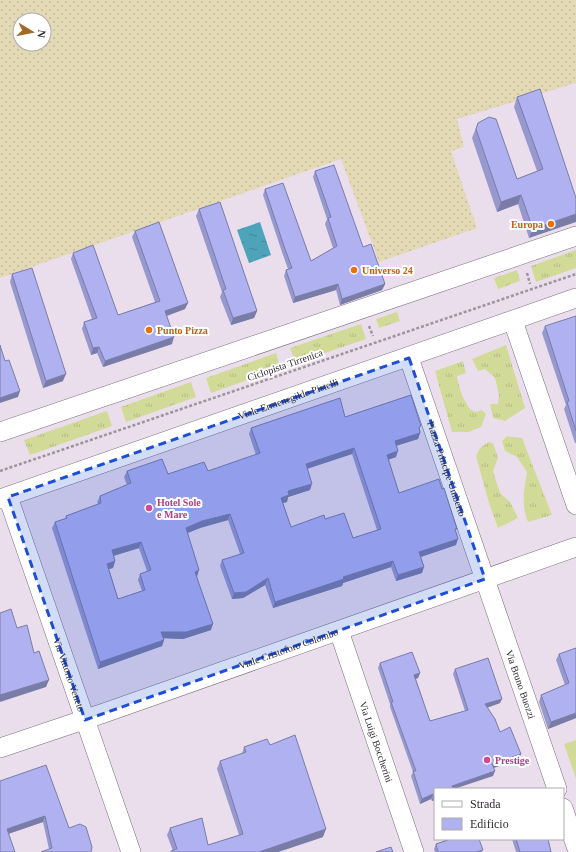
<svg xmlns="http://www.w3.org/2000/svg" width="576" height="852" font-family="'Times New Roman',serif">
<style>
.grass{fill:url(#grass-tufts)}
.sand{fill:url(#sand-dots);fill-rule:evenodd}
.pitch{fill:#d2da97}
.water{fill:url(#water-ripples)}
.lines{fill:none;stroke-linecap:round;stroke-linejoin:round}
.minor-casing{stroke:#7a6f7c;stroke-width:20}
.path{stroke:#9d949e;stroke-width:2.5;stroke-dasharray:3 2;stroke-linecap:butt}
.minor{stroke:#fff;stroke-width:19}
.wall{fill:#9698ce;fill-rule:evenodd}
.shaded-wall{fill:#7a7ca8}
.building{fill:#afb1f0;stroke:#7a7ca8;fill-rule:evenodd}
.marked{fill:#1d4ed8;fill-opacity:0.2;stroke:#1d4ed8;stroke-width:3;stroke-dasharray:8 5;stroke-linejoin:round}
.food-dot{fill:#e8710a;stroke:#fff;stroke-width:1.5}
.hotel-dot{fill:#d1479c;stroke:#fff;stroke-width:1.5}
.labels{text-anchor:middle;dominant-baseline:central;stroke-width:4;stroke-linejoin:round;paint-order:stroke}
.food-label{font-size:10px;font-weight:bold;fill:#c56008;stroke:#fff;text-anchor:start}
.street-label{font-size:10px;fill:#312c32;stroke:#fff}
.hotel-label{font-size:10px;font-weight:bold;fill:#b23c85;stroke:#fff;text-anchor:start}
</style>
<defs>
<pattern id="grass-tufts" width="24" height="20" patternUnits="userSpaceOnUse"><rect width="24" height="20" fill="#d2da97"/><path d="M3 7l-1-3M5 7V3M7 7l1-3M15 17l-1-3M17 17v-4M19 17l1-3" fill="none" stroke="#b5bb83"/></pattern>
<pattern id="sand-dots" width="8" height="8" patternUnits="userSpaceOnUse"><rect width="8" height="8" fill="#e3d9b4"/><path d="M2 2h.1M6 6h.1" fill="none" stroke="#c3ba9b" stroke-width="1.8" stroke-linecap="round"/></pattern>
<pattern id="water-ripples" width="26" height="14" patternUnits="userSpaceOnUse"><rect width="26" height="14" fill="#4da4ba"/><path d="M2 4q2-2 4 0t4 0M15 11q2-2 4 0t4 0" fill="none" stroke="#418698"/></pattern>
</defs>
<rect width="100%" height="100%" fill="#ebdeec"/>
<path class="grass" d="M576,250V268L536,282L531,266Z
M517,270L520,281L498,289L494,278Z
M397,312L400,321L379,328L376,319Z
M361,324L366,339L296,363L290,348Z
M506,345L525,408L505,421L493,418L490,404H498L499,395L495,378L485,369L478,371L472,359Z
M276,353L281,368L211,393L206,378Z
M463,361L466,373L457,376C459,389 463,400 471,410L476,412L482,410L486,414L481,427L468,432H452L435,371Z
M191,382L196,397L126,422L121,407Z
M107,411L112,426L30,455L24,440Z
M507,436L522,438L552,515L528,522C521,505 524,489 527,472L517,457L505,451L502,441Z
M488,442L493,443L498,458L493,471L500,493L510,502L518,518L498,528L489,503L476,456L480,448Z"/>
<path class="sand" d="M0,0H576V83L457,119L464,147L451,151L477,228L379,262L341,159L0,278ZM20,20H44V44H20Z"/>
<path class="pitch" d="M576,740V779L564,744Z"/>
<path class="water" d="M260,222L271,255L249,263L237,230Z"/>
<g class="lines">
<defs>
<g id="minor">
<path d="M513,321L576,505"/>
<path id="s1" d="M409,358L557,789"/>
<path d="M0,432L576,236"/>
<path id="s2" d="M8,497L131,852"/>
<path id="s3" d="M0,499L576,298"/>
<path id="s4" d="M339,631L414,852"/>
<path id="s5" d="M0,748L104,713L576,547"/>
<path d="M563,808L576,846"/>
</g>
</defs>
<use href="#minor" class="minor-casing"/>
<path class="path" d="M527,273L530,284
M369,326L373,336
M0,471L576,274"/>
<use href="#minor" class="minor"/>
</g>
<path class="wall" d="M517,97L576,198L529,238L518,204L497,212L472,138L478,123L517,179L537,171L514,107Z
M315,171L363,247L385,284L382,290L340,305L336,290L293,303L284,276L286,270L288,269L283,255L263,195L265,189L311,261L333,248L325,224L327,219L313,177Z
M199,209L257,311L254,318L231,325L220,297L222,292L196,216Z
M135,231L185,309L167,316L172,344L103,367L97,353L91,355L82,329L84,322L92,319L71,259L73,253L118,315L155,302L132,237Z
M12,274L63,381L43,388L10,282Z
M576,316V443H575L564,409L566,405L542,333L545,326Z
M345,417L420,430V433L418,439L396,446V457L388,460L399,493L456,532V545L421,557L422,573L396,581L391,567L343,583L342,586L273,608L265,585L243,598L232,599L220,566L222,560L240,554L228,520L200,528L187,533L197,577L211,630L183,639L164,638V640L162,646L98,669L52,528L55,522L65,519L66,516L98,504L97,502L100,496L127,485L124,477L127,471L168,474L208,471L256,455L249,434L251,428ZM352,454L377,530L353,538L325,519L291,527L283,503L287,502L288,497L310,490L307,469ZM139,548L147,571L140,574L138,580L142,591L118,599L109,569L113,568L115,561L113,556Z
M576,648V718L548,729L539,702L541,695L565,685L556,660L559,654Z
M380,663L420,673L418,678L416,679L430,721L465,711L453,674L455,669L500,703L487,708L500,732L521,754L519,759L494,768L493,776L435,789V800L432,801L431,799L420,804L411,776L413,772L390,707V704L378,668Z
M270,745L323,837L278,852H171L173,851L167,835L170,828L208,845L239,835L217,769L220,761L242,754L244,747Z
M0,781L69,828L91,852L49,849L43,822L8,834L0,852Z
M443,839H479L482,852H435L434,849L436,844L444,841Z
M512,839H548L551,852H516Z"/>
<path class="shaded-wall" d="M521,195L518,204L497,212L501,202Z
M576,214V222L529,238L533,229Z
M338,284L336,290L293,303L295,297Z
M385,284L382,290L340,305L342,299Z
M188,303L185,309L163,317L165,311Z
M257,311L254,318L231,325L233,318Z
M174,337L172,344L103,367L105,361Z
M99,347L97,353L91,355L93,348Z
M66,374L63,381L43,388L46,381Z
M20,391L18,397L0,403V398Z
M420,433L418,439L392,447L395,441Z
M354,448L352,454L303,470L306,464Z
M398,451L396,457L384,461L387,455Z
M312,484L310,490L288,497L287,502L279,504L281,498L288,491Z
M230,514L228,520L200,528L183,535L186,528L202,521Z
M458,539L456,545L417,558L419,552Z
M141,542L139,548L110,557L112,550Z
M115,561L113,568L105,570L107,564Z
M393,561L391,567L343,583L342,586L273,608L275,602L343,577Z
M424,567L422,573L396,581L398,575Z
M199,570L197,577L195,572Z
M268,578L265,585L243,598L232,599L234,593Z
M213,624L211,630L183,639L159,638L161,632Z
M164,640L162,646L98,669L100,662Z
M420,673L418,678L412,680L414,675Z
M49,680L46,687L0,702V695Z
M502,699L500,703L483,709L485,704Z
M576,713V718L548,729L551,722Z
M521,754L519,759L490,769L492,764Z
M495,771L493,776L454,789H450L452,786Z
M433,794L431,799L420,804L422,799Z
M435,795V800L432,801L433,796Z
M45,816L43,822L5,835L7,829Z
M326,829L323,837L278,852H259Z"/>
<path class="building" d="M540,89L576,198V214L533,229L521,195L501,202L476,129L478,123L489,117L496,119L517,179L543,169L517,97Z
M334,165L363,247L371,244L385,284L342,299L338,284L295,297L286,270L292,268L285,249L265,189L283,183L311,261L337,246L328,218L331,217L315,171Z
M220,202L257,311L233,318L223,290L226,289L199,209Z
M159,222L188,303L165,311L174,337L105,361L99,347L93,348L84,322L97,318L73,253L93,245L118,315L160,301L135,231Z
M32,268L66,374L46,381L12,274Z
M576,316V431L567,402L569,401L545,326Z
M0,345L5,361L9,360L20,391L0,398Z
M411,395L421,426L419,427L420,433L395,441L398,451L387,455L399,493L439,479L442,489L444,488L457,529H455L458,539L419,552L424,567L398,575L393,561L343,577L344,579L275,602L268,578L246,592L234,593L222,560L244,553L230,514L202,521L186,528L199,570L195,572L213,624L186,632H161L164,640L100,662L55,522L67,518L66,516L101,503L100,496L131,483L127,471L162,459L168,474L204,462L208,471L260,453L251,428L340,398L345,417ZM354,448L381,529L353,538L344,513L325,519L324,515L291,527L281,498L289,495L288,491L312,484L306,464ZM141,542L151,570L140,574L145,590L118,599L107,564L115,561L112,550Z
M11,609L17,628L27,625L34,653L39,651L49,680L0,695V613Z
M576,648V713L551,722L541,695L569,683L559,654Z
M412,652L420,673L414,675L430,721L468,710L455,669L488,658L502,699L485,704L495,719L500,732L510,727L521,754L492,764L495,771L452,786L453,789H435V795L433,796V794L422,799L413,771H416L391,702H393L380,663Z
M295,735L326,829L259,852H171V851L177,849L170,828L202,818L208,845L243,834L220,761L246,752L244,747L267,739L270,745Z
M46,765L69,828L80,824L86,827L92,847L91,852H41L52,848L45,816L7,829L15,852H0V781Z
M447,839H479L483,850L476,852H438L436,844L448,840Z
M516,839H548L551,852H520Z
M391,847L393,852H376Z"/>
<path class="marked" d="M409,358L485,579L85,720L8,497Z"/>
<g class="food-dot">
<circle cx="551" cy="224" r="4"/>
<circle cx="354" cy="270" r="4"/>
<circle cx="149" cy="330" r="4"/>
</g>
<g class="hotel-dot">
<circle cx="149" cy="508" r="4"/>
<circle cx="487" cy="760" r="4"/>
</g>
<g class="labels">
<g class="food-label">
<text x="543" y="224" text-anchor="end">Europa</text>
<text x="362" y="270">Universo 24</text>
<text x="157" y="330">Punto Pizza</text>
</g>
<g class="street-label">
<text transform="translate(285 365) rotate(-19)">Ciclopista Tirrenica</text>
<text stroke="none"><textPath href="#s3" startOffset="305">Viale Ermenegildo Pistelli</textPath></text>
<text stroke="none"><textPath href="#s1" startOffset="117">Piazza Principe Umberto</textPath></text>
<text stroke="none"><textPath href="#s5" startOffset="305">Viale Cristoforo Colombo</textPath></text>
<text stroke="none"><textPath href="#s2" startOffset="188">Via Vittorio Veneto</textPath></text>
<text stroke="none"><textPath href="#s1" startOffset="345">Via Bruno Buozzi</textPath></text>
<text stroke="none"><textPath href="#s4" startOffset="117">Via Luigi Boccherini</textPath></text>
</g>
<g class="hotel-label">
<text x="157" y="502">Hotel Sole<tspan x="157" dy="12">e Mare</tspan></text>
<text x="495" y="760">Prestige</text>
</g>
</g>
<rect x="434" y="788" width="130" height="52" fill="#ffffff" stroke="#adabad"/>
<rect x="442" y="801" width="20" height="6" fill="#ffffff" stroke="#adabad"/>
<text x="470" y="808" font-size="12" fill="#312c32">Strada</text>
<rect x="442" y="818" width="20" height="12" fill="#afb1f0" stroke="#adabad"/>
<text x="470" y="828" font-size="12" fill="#312c32">Edificio</text>
<g transform="translate(32 32) rotate(100)"><circle r="19" fill="#ffffff" stroke="#adabad"/>
<path d="M0-3L7 15L0 10L-7 15Z" fill="#a16826"/>
<text y="-6" font-size="11" font-weight="bold" text-anchor="middle" fill="#312c32">N</text>
</g>
</svg>
